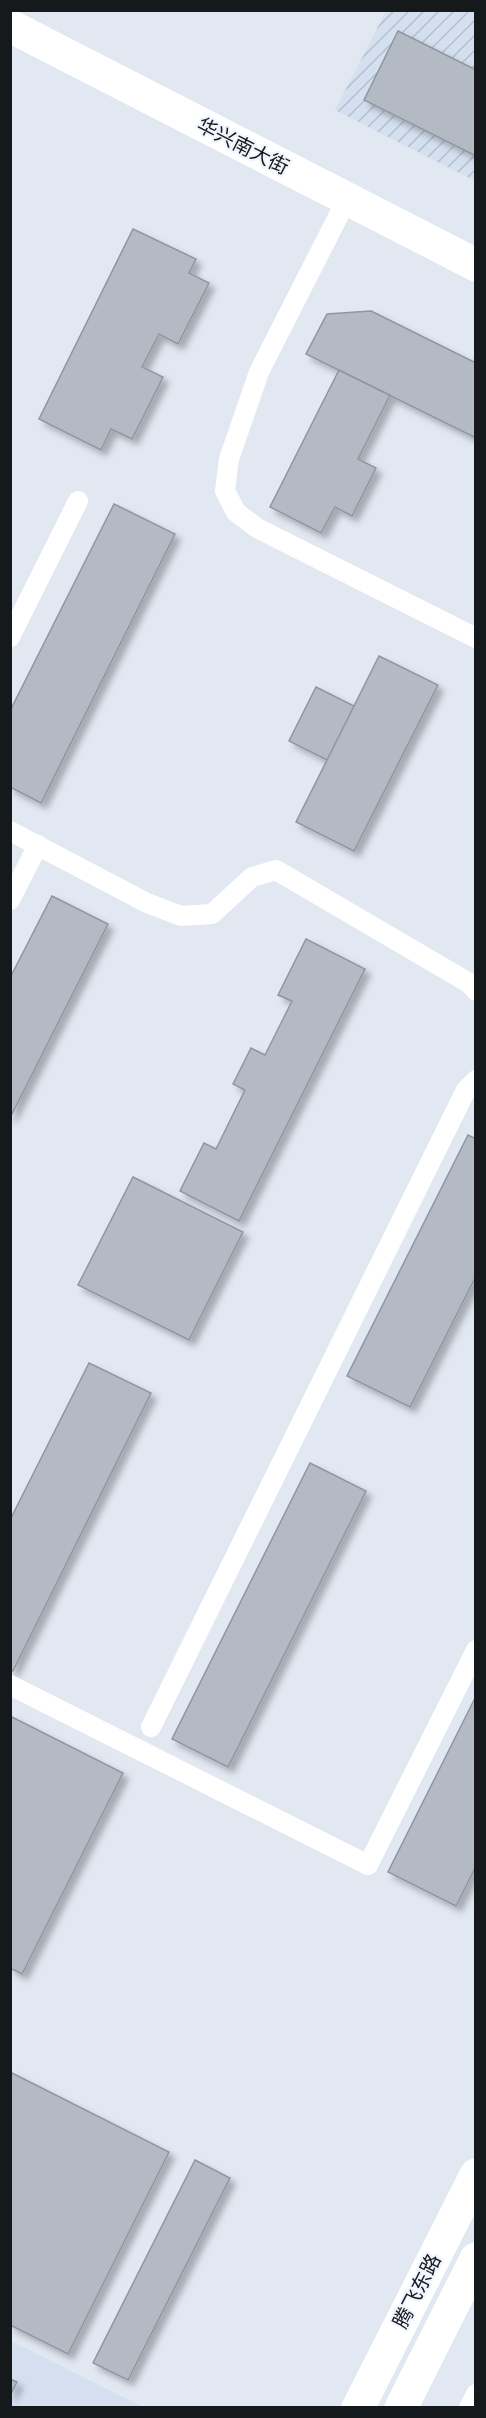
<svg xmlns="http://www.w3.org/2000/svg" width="486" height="2418" font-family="Cabin,'Noto Sans SC',sans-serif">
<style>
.built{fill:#d4dff0}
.industrial{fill:url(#industrial-furrows)}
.building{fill:#b4bac4;stroke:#9096a0;stroke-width:1.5;filter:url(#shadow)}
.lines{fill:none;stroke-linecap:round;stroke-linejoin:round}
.service{stroke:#fff;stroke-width:20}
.tertiary{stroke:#fff;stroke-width:33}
.labels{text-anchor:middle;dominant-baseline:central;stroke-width:4.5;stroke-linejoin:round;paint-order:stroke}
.street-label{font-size:20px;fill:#16191c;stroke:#f0f5fe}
</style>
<defs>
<pattern id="industrial-furrows" width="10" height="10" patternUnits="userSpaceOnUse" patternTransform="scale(1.5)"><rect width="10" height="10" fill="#d4dff0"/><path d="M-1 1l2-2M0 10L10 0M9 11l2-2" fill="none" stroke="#b5bfcd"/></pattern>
<filter id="shadow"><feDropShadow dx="5.5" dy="5.5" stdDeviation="3" flood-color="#0004"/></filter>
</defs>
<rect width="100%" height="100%" fill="#e1e8f2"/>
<path class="built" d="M11,2341L143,2407H11Z"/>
<path class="industrial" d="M386,11H475V181L335,110Z"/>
<path class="building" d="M398,31L476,70V156L364,100Z
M133,229L196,259L189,273L209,283L178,344L159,334L142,367L163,377L132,439L111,429L101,450L39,419Z
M371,311L476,363V438L306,354L327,314Z
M339,370L390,395L358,459L376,468L352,516L335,507L321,533L270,507Z
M114,504L175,534L41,803L10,787V711Z
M379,656L438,685L354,851L296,822Z
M316,687L354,706L327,760L289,741Z
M52,896L108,924L10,1118V978Z
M306,939L365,969L239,1221L180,1191L204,1143L216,1149L245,1090L233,1084L251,1048L265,1055L292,1001L278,995Z
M468,1135L476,1139V1276L410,1407L347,1376Z
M133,1177L243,1232L189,1340L78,1285Z
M89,1363L151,1393L13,1671L10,1669V1520Z
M310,1463L366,1491L228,1767L172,1739Z
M476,1696V1866L456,1906L388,1872Z
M10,1716L123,1773L22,1974L10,1968Z
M10,2072L169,2152L68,2354L10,2325Z
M195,2160L230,2178L128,2380L93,2363Z
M10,2379L17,2382L10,2396Z"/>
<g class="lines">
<path class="service" d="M347,199L259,372L229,459L225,491L236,512L257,528L476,638
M10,637L78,501
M10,831L147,903L181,916L212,914L252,877L276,870L469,983L476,991
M10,900L38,845
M10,1685L368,1865L476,1650
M151,1727L466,1090L476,1080
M469,2408L476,2394"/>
<path class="tertiary" d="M10,26L476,265
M358,2408L476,2175
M401,2408L476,2259"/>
</g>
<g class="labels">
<g class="street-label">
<text transform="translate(243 146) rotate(27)">华兴南大街</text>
<text transform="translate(417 2291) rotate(-63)">腾飞东路</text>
</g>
</g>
<rect width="486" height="2418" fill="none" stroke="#16191c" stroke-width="24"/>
</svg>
